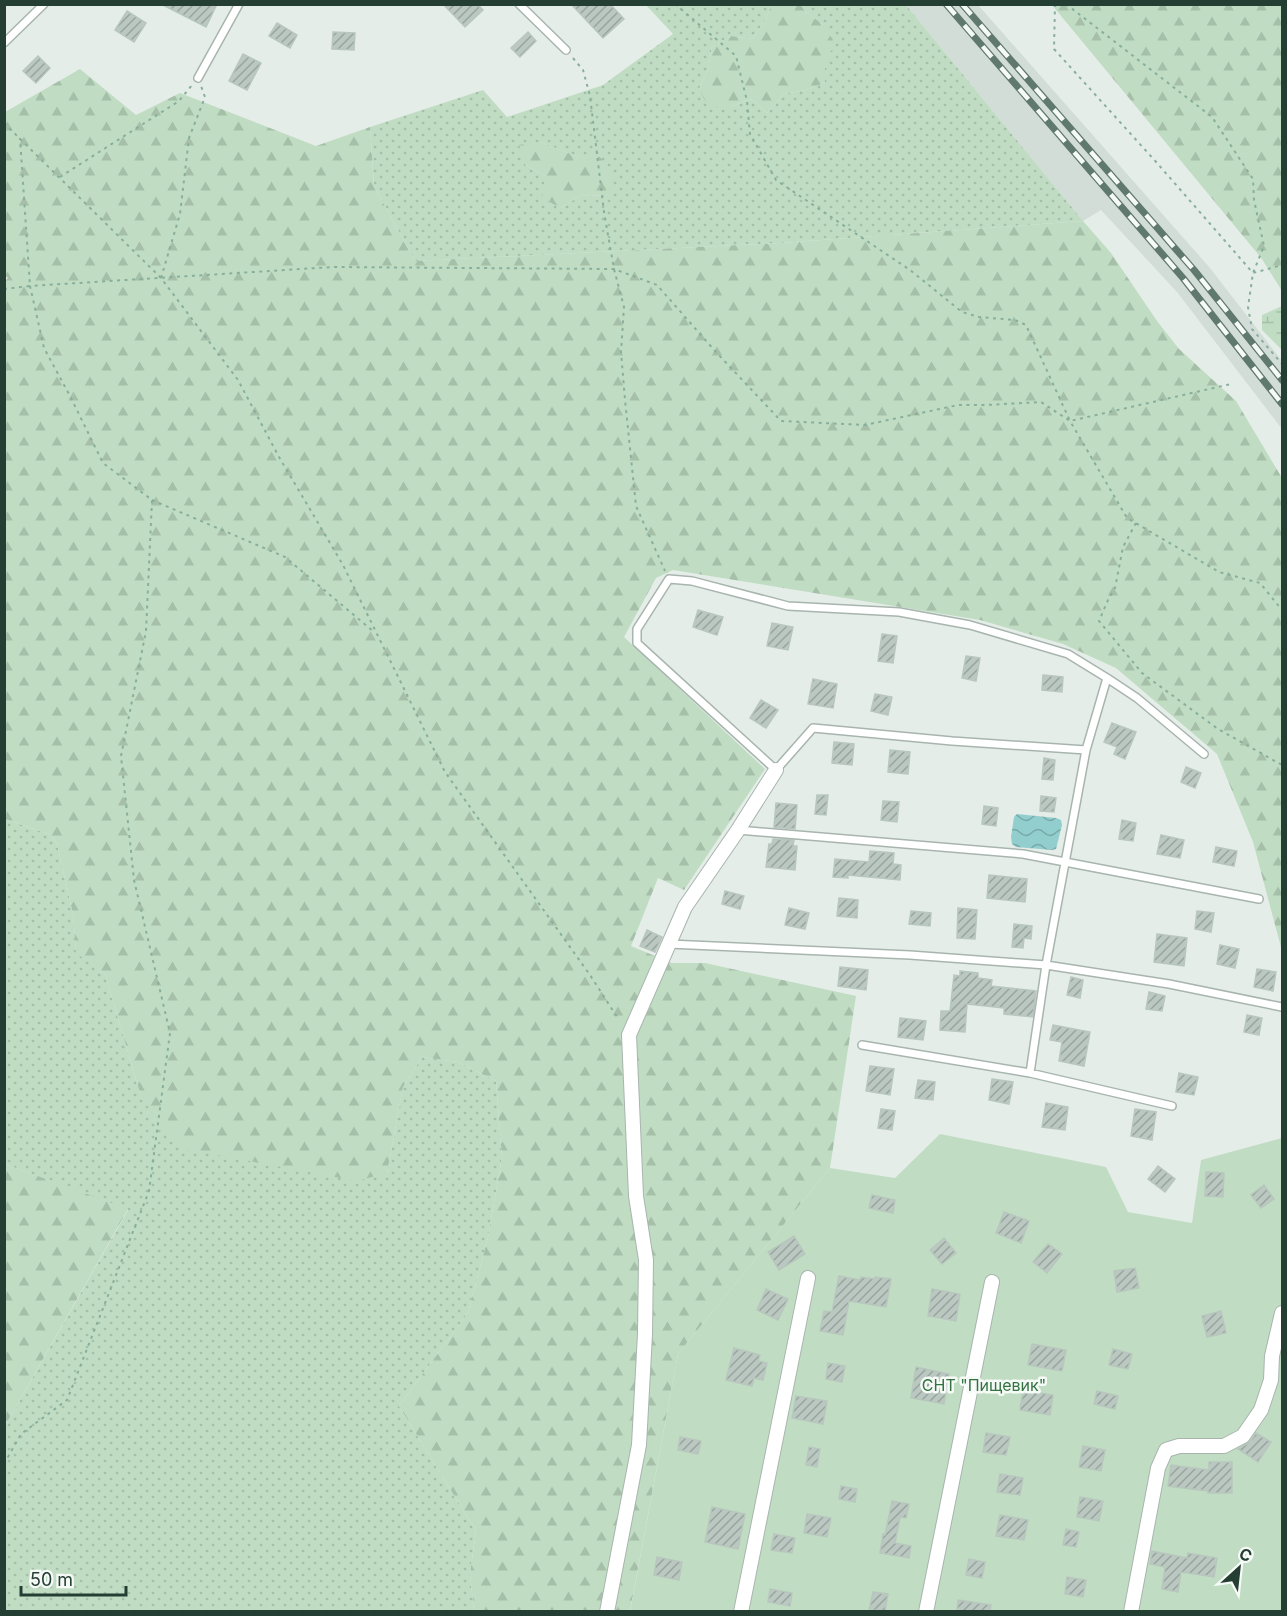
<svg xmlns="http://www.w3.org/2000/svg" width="1287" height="1616" font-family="Inter,sans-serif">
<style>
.built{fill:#d3ddd7}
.grass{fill:url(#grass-dots);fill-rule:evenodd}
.forest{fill:url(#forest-firs)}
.wetland{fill:url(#wetland-marsh)}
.green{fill:#c0ddc3}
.water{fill:url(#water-waves)}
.building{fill:url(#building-hatch);stroke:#b8c7be;stroke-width:1.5}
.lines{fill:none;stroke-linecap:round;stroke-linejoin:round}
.lane-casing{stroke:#a8b5ae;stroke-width:10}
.street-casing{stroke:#a8b5ae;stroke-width:16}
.path{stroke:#88af9c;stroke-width:2;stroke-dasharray:3 4.5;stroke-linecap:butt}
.lane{stroke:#fff;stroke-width:7}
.street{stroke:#fff;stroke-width:14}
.rail-casing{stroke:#60796f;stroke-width:7}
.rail{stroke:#f6faf7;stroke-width:4.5;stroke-dasharray:14;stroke-linecap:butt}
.labels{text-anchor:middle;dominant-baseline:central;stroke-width:5;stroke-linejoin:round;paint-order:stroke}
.park-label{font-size:16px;fill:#327341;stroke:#f6faf7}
</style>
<defs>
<pattern id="grass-dots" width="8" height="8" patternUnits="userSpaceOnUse" patternTransform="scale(1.5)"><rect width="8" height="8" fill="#c0ddc3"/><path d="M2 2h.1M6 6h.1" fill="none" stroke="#a5bfa8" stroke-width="1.8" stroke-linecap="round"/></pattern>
<pattern id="forest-firs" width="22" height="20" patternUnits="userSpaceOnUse" patternTransform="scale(1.5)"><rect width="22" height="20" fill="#c0ddc3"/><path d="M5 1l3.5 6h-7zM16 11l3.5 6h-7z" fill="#a5bfa8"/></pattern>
<pattern id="wetland-marsh" width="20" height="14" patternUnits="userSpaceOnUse" patternTransform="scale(1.5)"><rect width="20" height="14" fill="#c0ddc3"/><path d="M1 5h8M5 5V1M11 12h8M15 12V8" fill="none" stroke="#a5bfa8"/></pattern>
<pattern id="water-waves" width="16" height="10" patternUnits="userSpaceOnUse" patternTransform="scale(1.5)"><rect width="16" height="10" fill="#92cece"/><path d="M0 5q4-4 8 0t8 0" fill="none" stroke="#77a9a8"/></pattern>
<pattern id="building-hatch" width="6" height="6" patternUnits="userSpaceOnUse" patternTransform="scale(1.5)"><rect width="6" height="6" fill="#bbc8c1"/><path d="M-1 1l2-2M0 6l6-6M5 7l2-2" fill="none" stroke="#98a49e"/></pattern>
</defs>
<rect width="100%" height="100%" fill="#e5ede8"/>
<path class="built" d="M906,5H978L1210,268L1282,361V429L1177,292L1101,210L1083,221Z"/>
<path class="grass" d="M645,4L772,5L764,22L752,39L731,36L712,47L708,70L699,89L731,107L751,99L767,113L784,94L806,90L825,83L824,25L807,13L800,5H906L1083,221L780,243L415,261L374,186L370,127L483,90L507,117L603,85L673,34ZM540,142L579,157H600L610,195L580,196L561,208L545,176L525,165Z
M5,819L49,834L57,844L73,914L76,952L105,974L140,1093L387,1173L403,1087L422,1057L458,1062L496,1081L502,1157L488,1237L468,1313L399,1406L476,1531L470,1574L474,1611L5,1612V1426L128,1210L5,1164Z"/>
<path class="forest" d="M772,5H800L807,13L824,25L835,44L825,62V83L806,90L784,94L767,113L751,99L731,107L709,108L699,89L708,70L712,47L731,36L752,39L764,22Z
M1052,5H1282V291L1262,259Z
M80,69L136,115L180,93L316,146L370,127L374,186L415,261L780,243L1083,221L1111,253L1157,321L1179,349L1236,401L1282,478V951L1253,842L1217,754L1116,668L1063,644L980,620L673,570L656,578L624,637L765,769L684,890L658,878L631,946L672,963H705L856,996L830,1168L678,1354L630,1611H474L470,1574L476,1531L399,1406L468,1313L488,1237L502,1157L496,1081L458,1062L422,1057L403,1087L387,1173L357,1181L184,1149L159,1125L140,1093L105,974L76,953L73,914L57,844L49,834L5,819L4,282L8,278L4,275L5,112Z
M540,142L579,157H600L613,174L610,195L580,196L561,208L542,198L545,176L525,165L519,145Z
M5,1164L128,1209L5,1426L4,1164Z"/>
<path class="wetland" d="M1282,306V350L1262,330V315Z"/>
<path class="green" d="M940,1134L1106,1167L1128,1212L1192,1223L1201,1160L1282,1138V1611L630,1612L678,1354L830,1168L895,1178Z"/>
<path class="water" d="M1017,814L1056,818L1061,820L1062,825L1056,849L1052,850L1016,847L1012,844L1011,837L1014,817Z"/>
<path class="building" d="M161,4H217L206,27Z
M443,4H477L483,10L465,27Z
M571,4H610L624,19L603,38Z
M127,11L146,23L134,42L115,30Z
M277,23L297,35L290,48L269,36Z
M333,32L355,33L354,50L332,49Z
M528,32L536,41L520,57L511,48Z
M243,54L261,63L247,90L229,81Z
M38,56L50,68L36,83L23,71Z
M698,610L723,617L717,635L693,627Z
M772,623L793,627L788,650L767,646Z
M882,634L897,636L893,663L878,661Z
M966,656L980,658L976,681L962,678Z
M1043,675L1063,677L1062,692L1042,690Z
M813,679L837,684L833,708L808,704Z
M875,694L892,697L888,715L871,711Z
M761,700L778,710L766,728L750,718Z
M1112,723L1136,732L1125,759L1114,754L1117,747L1104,742Z
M834,742L854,744L852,765L832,763Z
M890,750L910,752L908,774L888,772Z
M1044,758L1055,760L1053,780L1042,779Z
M1186,767L1201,773L1195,788L1181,782Z
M817,795H828L826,815L815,814Z
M1041,796L1056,798L1054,812L1040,811Z
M883,801L899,802L897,822L881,820Z
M776,803L797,805L795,829L774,827Z
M984,806L998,808L996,826L982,824Z
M1122,820L1136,823L1133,841L1119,839Z
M1161,835L1184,840L1180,858L1157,854Z
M773,839L794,840L793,846H797L795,870L766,867L769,844H772Z
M1216,847L1237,851L1234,866L1213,862Z
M870,851L894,853L893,864L901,865L900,880L848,875V878L833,877L835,859L869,862Z
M989,875L1027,879L1025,902L987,898Z
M725,891L744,896L740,909L722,904Z
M839,898L858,900L857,918L837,916Z
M789,908L809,913L805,929L785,925Z
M958,908L977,910L975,939L957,938Z
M911,911L931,913L930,926L909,924Z
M1197,911L1214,913L1211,932L1195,929Z
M1014,924L1032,926L1031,939L1024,938L1023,948L1012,947Z
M647,930L662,937L655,952L640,946Z
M1157,934L1187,938L1184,966L1154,962Z
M1220,945L1239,949L1235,968L1217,964Z
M840,967L868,970L866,990L838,986Z
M1257,969L1276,972L1273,991L1254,987Z
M960,971L978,973V978L992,980L991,986L1036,991L1033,1017L1004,1014V1008L967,1004L965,1032L940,1030L941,1011H950L954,975L960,976Z
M1071,977L1083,980L1080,998L1067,995Z
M1149,992L1165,996L1162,1011L1146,1009Z
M1247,1015L1262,1018L1259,1035L1244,1032Z
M900,1018L926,1021L923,1040L898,1037Z
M1053,1025L1090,1032L1084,1066L1059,1061L1062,1042L1050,1040Z
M870,1066L894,1069L890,1095L866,1091Z
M1179,1073L1198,1077L1194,1095L1176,1092Z
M992,1079L1013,1082L1009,1104L989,1100Z
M918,1080L935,1082L933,1100L915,1098Z
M1046,1103L1068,1107L1065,1130L1042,1127Z
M881,1109L895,1111L892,1130L878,1128Z
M1135,1109L1156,1112L1152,1140L1131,1136Z
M1158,1166L1175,1179L1165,1192L1148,1179Z
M1206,1172L1224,1173L1223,1197L1205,1196Z
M1264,1185L1274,1199L1261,1208L1251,1195Z
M872,1195L895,1200L893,1213L869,1208Z
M1004,1212L1029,1221L1021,1243L996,1233Z
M794,1236L805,1254L779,1270L768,1252Z
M944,1238L956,1253L942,1264L930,1250Z
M1048,1244L1062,1254L1047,1273L1033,1262Z
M1135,1268L1139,1288L1117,1292L1114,1271Z
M839,1276L860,1280L861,1277L875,1279V1277L891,1279L886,1307L849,1301L843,1335L820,1331L824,1311L832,1312Z
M766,1289L788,1299L778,1320L757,1310Z
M932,1289L960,1294L956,1321L928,1316Z
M1221,1311L1226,1333L1207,1337L1202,1316Z
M1032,1344L1066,1350L1062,1371L1028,1365Z
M734,1348L760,1355L758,1361L767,1363L763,1380L754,1378L752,1386L726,1380Z
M1113,1349L1132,1354L1128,1369L1109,1365Z
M828,1363L845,1366L842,1382L826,1379Z
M916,1367L949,1374L944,1404L911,1398Z
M1023,1390L1053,1395L1050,1415L1020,1410Z
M1097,1391L1118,1396L1115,1409L1094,1404Z
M796,1396L827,1401L823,1424L792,1418Z
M986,1433L1010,1437L1006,1455L983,1452Z
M1256,1433L1271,1442L1258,1462L1238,1449L1250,1442Z
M680,1437L701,1441L698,1454L678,1450Z
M1083,1446L1105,1450L1101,1471L1079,1467Z
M809,1447L820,1449L817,1467L806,1465Z
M1209,1462H1232V1493H1208V1491L1168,1486L1171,1465L1209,1470Z
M1000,1474L1023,1478L1020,1495L997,1492Z
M841,1486L857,1489L855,1502L839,1499Z
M1080,1497L1103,1501L1099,1521L1077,1517Z
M892,1501L909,1504L906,1518L900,1517L895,1543L911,1546L909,1558L880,1553L883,1534L885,1535Z
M712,1507L745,1514L738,1549L705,1542Z
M807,1514L831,1518L827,1537L804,1533Z
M1000,1515L1028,1520L1024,1540L996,1536Z
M1066,1529L1079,1532L1076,1547L1063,1545Z
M774,1534L795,1538L792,1553L771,1550Z
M1152,1551L1187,1558L1188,1553L1217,1558L1214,1577L1181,1572L1178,1592L1162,1589L1165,1567L1150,1564Z
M657,1557L682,1562L679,1580L654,1575Z
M969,1559L985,1562L982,1578L966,1575Z
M1067,1577L1086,1580L1083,1597L1065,1594Z
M770,1589L792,1593L790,1606L768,1602Z
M873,1592L888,1594L885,1611L869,1610Z
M958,1600L991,1605L990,1611H957Z"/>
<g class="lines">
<defs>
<path id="lane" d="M519,4L566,50
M4,43L44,4
M198,78L239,4
M1107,678L1137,698L1204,754
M738,830L1023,854L1259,899
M669,944L910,955L1046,965L1169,984L1282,1007
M862,1045L1030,1073L1172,1106
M1030,1073L1046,965L1086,750L1107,678L1068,654L970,625L899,612L788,606L692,581L669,579L637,629V643L776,770L813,728L952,741L1086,750"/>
<path id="street" d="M607,1612L639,1445L645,1334L646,1260L636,1196L629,1035L685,907L738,830L776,770
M741,1612L808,1278
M926,1612L992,1282
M1131,1612L1158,1468L1166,1450L1179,1446H1224L1243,1436L1261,1410L1271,1380L1272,1356L1282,1313"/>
</defs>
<use href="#lane" class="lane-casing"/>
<use href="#street" class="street-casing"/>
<path class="path" d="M675,4L736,56L747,101L750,134L776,180L910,270L962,312L979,317L1015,320L1026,325L1070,421L1231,384
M1055,4L1054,49L1157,163L1253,273L1282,265
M1066,4L1212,117L1253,179L1254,200L1264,246L1253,273L1248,307L1252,329L1282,364
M573,58L583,70L590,96L604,212L614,269L624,307L621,352L625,400L636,506L665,571
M4,123L161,278L238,380L279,457L343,565L445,772L590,975L619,1020
M60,177L179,101L192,85
M161,278L180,214L189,138L205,97L201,86
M4,289L30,286L20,138
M152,500L285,557L374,632
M1136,523L1123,547L1115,588L1108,600L1099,621L1142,673L1218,729L1282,765
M4,1464L21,1434L67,1400L149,1191L170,1033L134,880L121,756L146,631L152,500L103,463L70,396L44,348L30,286L333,267L614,269L657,285L715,351L781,421L865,425L958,405H986L1041,402L1070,421L1127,518L1219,572L1260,583L1282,610"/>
<use href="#lane" class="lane"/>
<use href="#street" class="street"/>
<defs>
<path id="rail" d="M946,4L1183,278L1282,404
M962,4L1194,270L1282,380"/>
</defs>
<use href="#rail" class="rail-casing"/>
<use href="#rail" class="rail"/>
</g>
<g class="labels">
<g class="park-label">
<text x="984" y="1385">СНТ "Пищевик"</text>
</g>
</g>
<rect width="1287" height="1616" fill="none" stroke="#253e34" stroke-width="12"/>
<g transform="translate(1239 1568) rotate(27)" stroke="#f6faf7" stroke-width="4.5" paint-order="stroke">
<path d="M0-4.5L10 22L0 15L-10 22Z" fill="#253e34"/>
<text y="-9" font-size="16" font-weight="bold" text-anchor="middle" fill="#253e34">С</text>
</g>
<path d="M21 1586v9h105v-9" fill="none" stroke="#253e34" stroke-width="3"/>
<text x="30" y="1586" font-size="18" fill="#253e34" stroke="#f6faf7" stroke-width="4.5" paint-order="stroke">50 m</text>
</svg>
